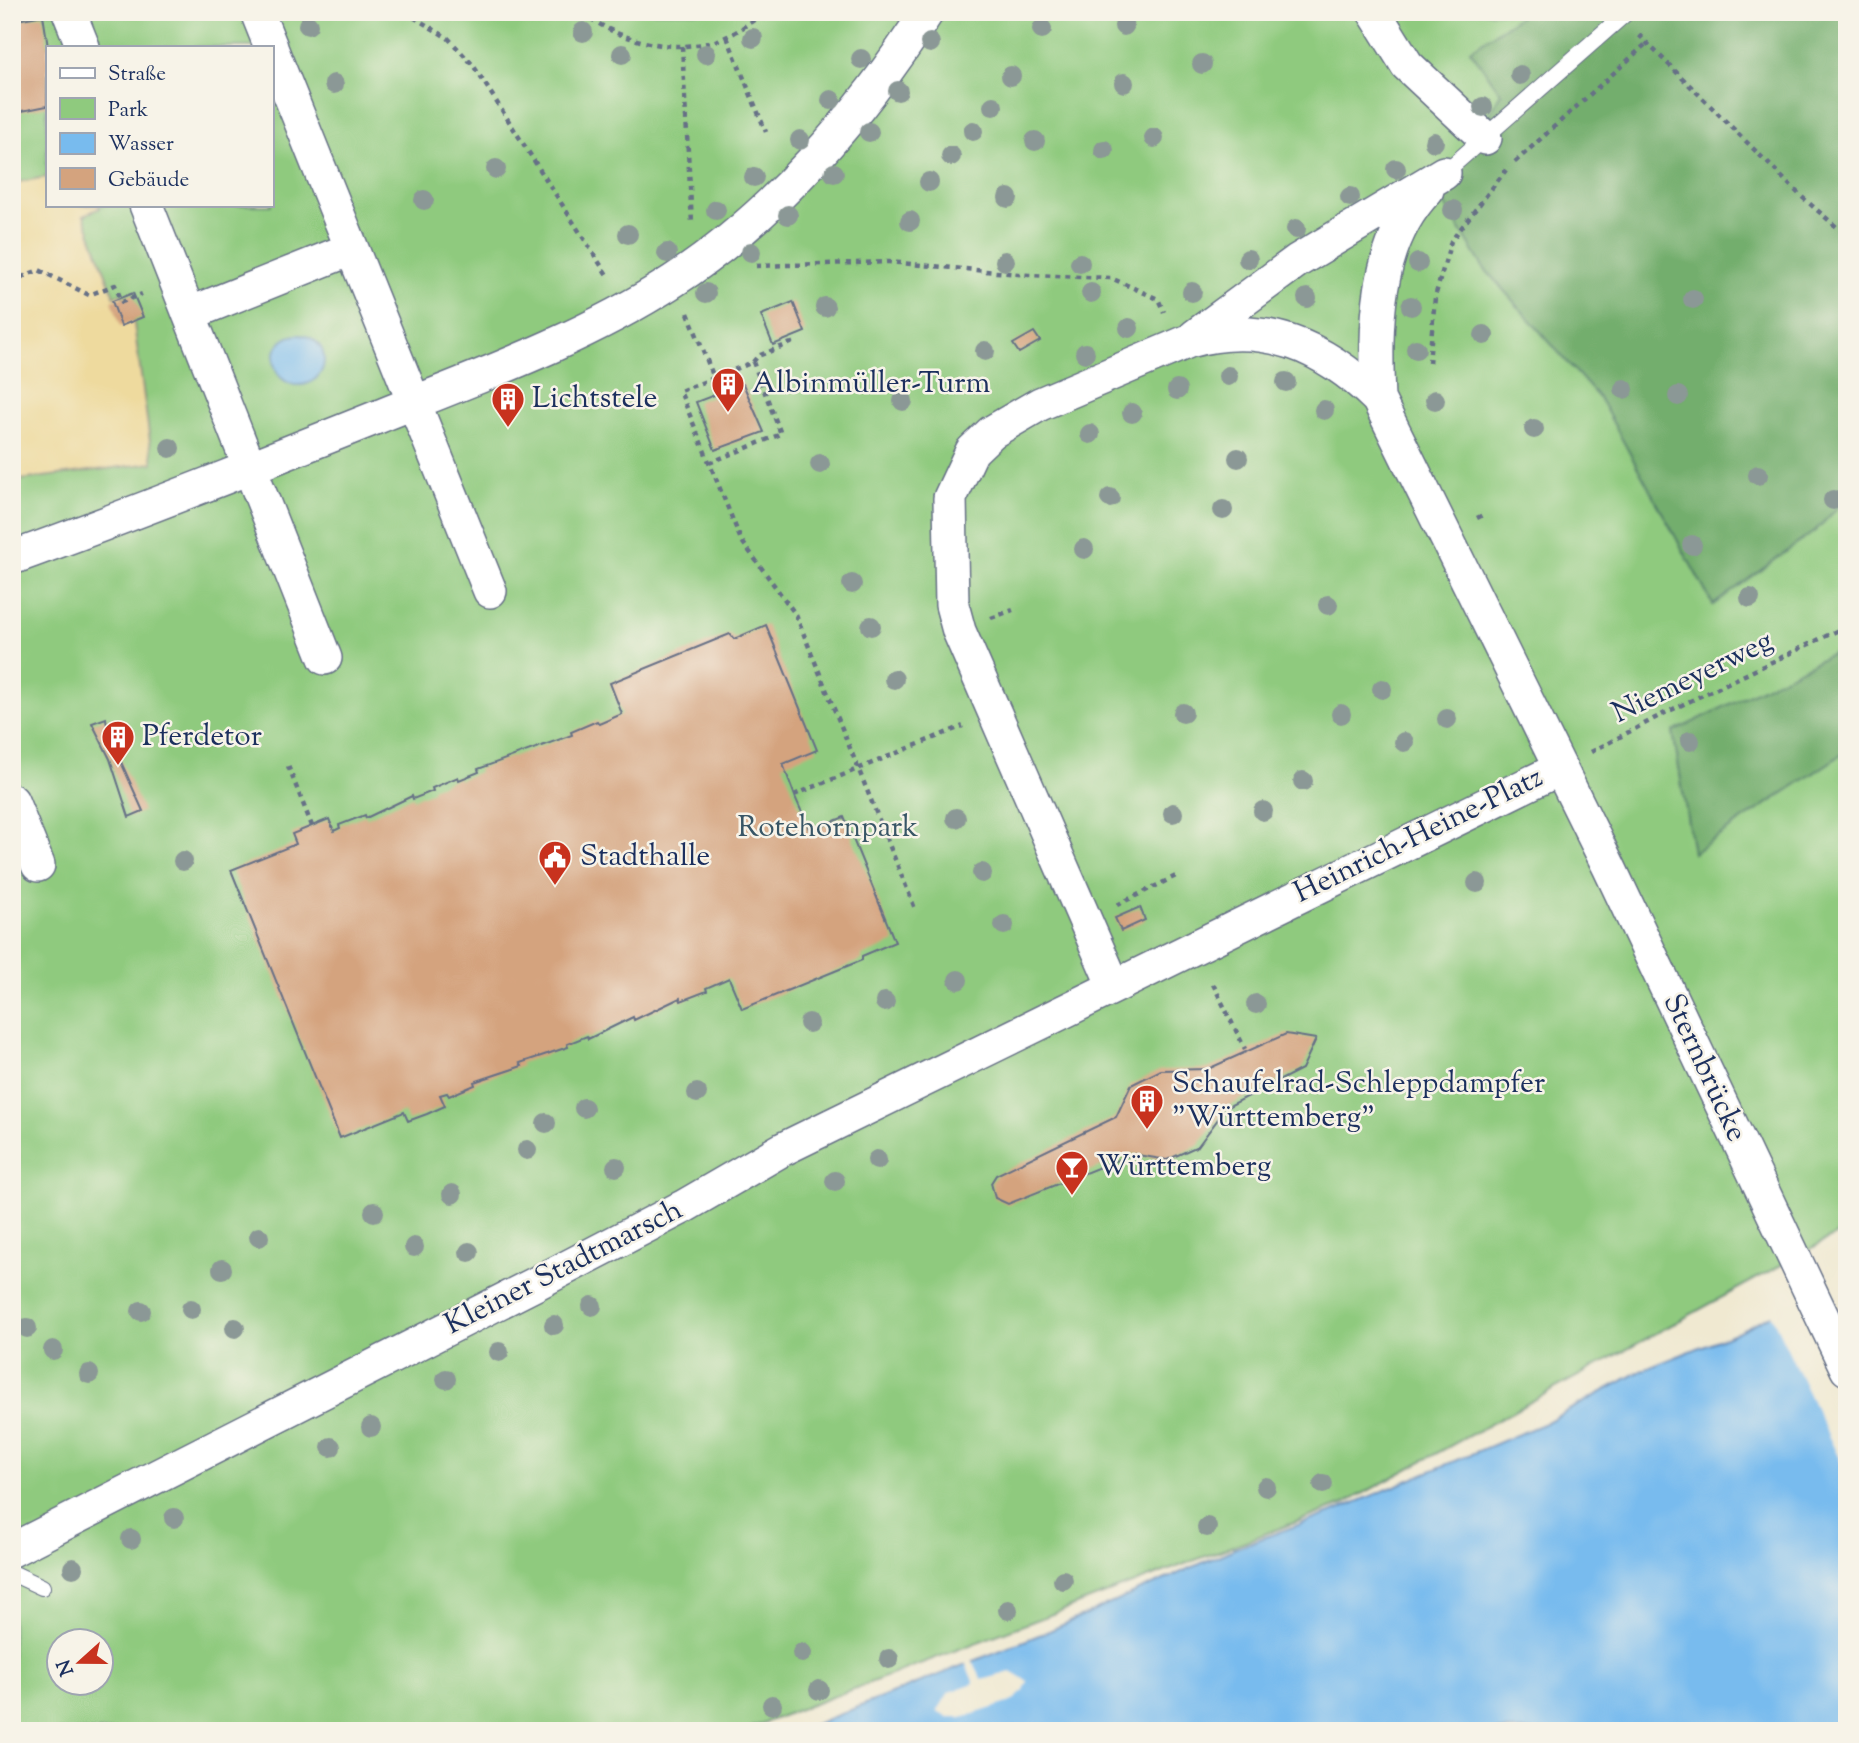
<svg xmlns="http://www.w3.org/2000/svg" width="1859" height="1743" font-family="'Sorts Mill Goudy',serif">
<style>
.green{fill:#8fca7e;stroke:#557c6e;stroke-width:2;fill-rule:evenodd}
.forest{fill:#73ae6d;stroke:#476e66;stroke-width:2}
.sand{fill:#eeda9e;stroke:#84847e;stroke-width:2}
.water{fill:#78bbee;stroke:#4a75a6;stroke-width:2}
.pier{fill:#f0e9d1}
.building{fill:#d4a37e}
.lines{fill:none;stroke-linecap:round;stroke-linejoin:round}
.lane-casing{stroke:#667086;stroke-width:18}
.street-casing{stroke:#667086;stroke-width:36}
.path{stroke:#667086;stroke-width:4.5;stroke-dasharray:5 5;stroke-linecap:butt}
.lane{stroke:#fff;stroke-width:16}
.street{stroke:#fff;stroke-width:33}
.tree{fill:#8b9896}
.labels{text-anchor:middle;dominant-baseline:central;stroke-width:5;stroke-linejoin:round;paint-order:stroke}
.poi-label{font-size:30px;fill:#1b2f5e;stroke:#f7f3e8;text-anchor:start}
.street-label{font-size:30px;fill:#1b2f5e;stroke:#f7f3e8}
.park-label{font-size:30px;fill:#385666;stroke:#f7f3e8}
</style>
<rect width="100%" height="100%" fill="#f7f3e8"/>
<filter id="ink" filterUnits="userSpaceOnUse"><feTurbulence type="fractalNoise" baseFrequency=".0143" numOctaves="2"/><feDisplacementMap in="SourceGraphic" scale="14" xChannelSelector="R" yChannelSelector="G"/><feConvolveMatrix kernelMatrix="1 2 1 2 8 2 1 2 1" color-interpolation-filters="sRGB"/></filter>
<filter id="wash" filterUnits="userSpaceOnUse"><feTurbulence type="fractalNoise" baseFrequency=".00686" numOctaves="4" result="noise"/><feDisplacementMap in="SourceGraphic" scale="28" xChannelSelector="R" yChannelSelector="G"/><feGaussianBlur stdDeviation="1.57" result="paint"/><feColorMatrix in="noise" values="0 0 0 0 0 0 0 0 0 0 0 0 0 0 0 0 0 1.4 0 .05"/><feComposite in="paint" operator="in"/></filter>
<g filter="url(#wash)">
<rect width="100%" height="100%" fill="#f0e9d1"/>
<path class="green" d="M12,12H1847V1229L1344,1504L742,1731H12ZM47,47H271V205H47ZM60,1642H102V1684H60Z"/>
<path class="forest" d="M1526,12H1847V498L1815,531L1713,605L1600,399L1483,267L1442,200L1501,93L1470,50Z
M1847,646V751L1693,853L1673,732Z"/>
<path class="sand" d="M47,177V205H98L100,208L84,215L114,296L122,293L134,324L153,463L12,481V183Z"/>
<path class="water" d="M274 360a25 25 0 1 1 50 0a25 25 0 1 1-50 0Z
M1847,1277V1731H798L1049,1631L1238,1547L1331,1513L1545,1423L1641,1371L1735,1333Z"/>
<path class="pier" d="M1844,1274L1847,1280V1475L1770,1312Z
M971,1658L982,1680L1011,1672L1028,1681L1024,1691L1011,1702L964,1717H947L937,1712L949,1692L974,1683L964,1660Z"/>
<g id="blocks">
<path class="building" d="M43,15L48,47L47,106L12,113V21Z
M133,293L143,317L121,326L112,301Z
M793,302L805,332L773,345L761,315Z
M1034,332L1040,341L1019,353L1013,344Z
M743,384L764,432L715,450L696,402Z
M766,625L817,750L783,764L796,799L810,831L844,817L895,942L862,956V960L742,1009L729,978L706,988L707,991L681,1001L680,998L634,1020L633,1017L588,1039L587,1036L567,1044L568,1047L520,1063L522,1066L474,1082L475,1085L449,1096L447,1093L440,1095L445,1106L427,1114L408,1121L404,1112L340,1138L231,870L296,844L292,834L329,819L334,831L340,828L339,825L365,815L366,818L412,796L413,799L433,791L432,788L458,777L459,780L479,772L478,769L572,735L571,732L597,721L599,724L622,714L610,683L730,634L734,639Z
M106,718L108,733L143,811L129,817L110,759L92,723Z
M1140,907L1145,920L1121,931L1115,918Z
M1286,1034L1316,1039L1302,1069L1227,1107L1198,1146L1167,1160L1132,1154L1008,1204L995,1198L991,1183L996,1175L1116,1117L1131,1085L1161,1070L1208,1069Z"/>
</g>
</g>
<g filter="url(#ink)">
<use href="#blocks" fill-opacity="0" stroke="#667086" stroke-width="2"/>
<g class="lines">
<defs>
<path id="lane" d="M1444,173L1627,12
M12,1573L42,1587"/>
<path id="street" d="M69,12L83,47
M257,12L271,47
M1374,12L1407,65L1485,138
M271,48L490,591
M146,205L325,658
M189,314L351,249
M1195,336L1297,261L1444,173
M1378,399C1375,328 1374,245 1427,190
M12,558C134,514 255,466 375,418C475,378 582,340 673,281C774,216 862,113 927,12
M12,801L38,865
M1113,984L959,631L952,605L950,498L972,451L992,432L1040,404L1189,341C1265,320 1323,346 1378,399L1609,867L1847,1369
M12,1550L537,1283L683,1207L783,1149L1559,769"/>
</defs>
<use href="#lane" class="lane-casing"/>
<use href="#street" class="street-casing"/>
<path class="path" d="M405,12L448,38L473,65L609,278
M583,12C618,43 684,57 728,36C741,30 753,20 766,12
M1639,35L1802,197L1847,236
M727,37L766,132
M682,46L692,223
M1515,162L1647,43
M756,266L889,262L1029,275L1111,278L1158,299L1164,312
M12,281L39,270L89,295L115,285L122,302L142,294
M688,313L714,378L680,391L741,540L796,615L916,911
M753,362L758,356L791,343L789,338
M1429,363L1435,297L1451,241L1506,170
M709,463L781,434L753,362L714,378L720,393
M1477,518L1485,514
M991,618L1013,610
M1591,752L1665,713L1847,626
M288,766L312,826
M794,795L963,726
M1117,905L1176,876
M1213,984L1245,1049"/>
<use href="#lane" class="lane"/>
<use href="#street" class="street"/>
</g>
<g class="tree">
<circle cx="308" cy="25" r="10"/>
<circle cx="1124" cy="26" r="10"/>
<circle cx="1042" cy="29" r="10"/>
<circle cx="583" cy="32" r="10"/>
<circle cx="753" cy="38" r="10"/>
<circle cx="930" cy="43" r="10"/>
<circle cx="622" cy="54" r="10"/>
<circle cx="706" cy="54" r="10"/>
<circle cx="861" cy="59" r="10"/>
<circle cx="1202" cy="64" r="10"/>
<circle cx="1520" cy="75" r="10"/>
<circle cx="1011" cy="76" r="10"/>
<circle cx="1124" cy="83" r="10"/>
<circle cx="334" cy="84" r="10"/>
<circle cx="898" cy="91" r="10"/>
<circle cx="831" cy="100" r="10"/>
<circle cx="993" cy="106" r="10"/>
<circle cx="1483" cy="107" r="10"/>
<circle cx="973" cy="131" r="10"/>
<circle cx="869" cy="132" r="10"/>
<circle cx="1154" cy="138" r="10"/>
<circle cx="800" cy="140" r="10"/>
<circle cx="1035" cy="141" r="10"/>
<circle cx="1434" cy="142" r="10"/>
<circle cx="1104" cy="150" r="10"/>
<circle cx="951" cy="156" r="10"/>
<circle cx="496" cy="169" r="10"/>
<circle cx="1396" cy="169" r="10"/>
<circle cx="834" cy="173" r="10"/>
<circle cx="754" cy="177" r="10"/>
<circle cx="929" cy="182" r="10"/>
<circle cx="1350" cy="197" r="10"/>
<circle cx="1008" cy="198" r="10"/>
<circle cx="424" cy="200" r="10"/>
<circle cx="716" cy="210" r="10"/>
<circle cx="1453" cy="210" r="10"/>
<circle cx="788" cy="215" r="10"/>
<circle cx="910" cy="221" r="10"/>
<circle cx="1296" cy="229" r="10"/>
<circle cx="628" cy="234" r="10"/>
<circle cx="751" cy="252" r="10"/>
<circle cx="667" cy="253" r="10"/>
<circle cx="1248" cy="259" r="10"/>
<circle cx="1005" cy="261" r="10"/>
<circle cx="1080" cy="263" r="10"/>
<circle cx="1418" cy="263" r="10"/>
<circle cx="1192" cy="292" r="10"/>
<circle cx="706" cy="293" r="10"/>
<circle cx="1091" cy="293" r="10"/>
<circle cx="1307" cy="298" r="10"/>
<circle cx="1693" cy="299" r="10"/>
<circle cx="1411" cy="306" r="10"/>
<circle cx="825" cy="307" r="10"/>
<circle cx="1129" cy="328" r="10"/>
<circle cx="1484" cy="335" r="10"/>
<circle cx="1416" cy="349" r="10"/>
<circle cx="985" cy="351" r="10"/>
<circle cx="1085" cy="353" r="10"/>
<circle cx="1228" cy="376" r="10"/>
<circle cx="1286" cy="382" r="10"/>
<circle cx="1624" cy="389" r="10"/>
<circle cx="1177" cy="390" r="10"/>
<circle cx="1678" cy="396" r="10"/>
<circle cx="1435" cy="400" r="10"/>
<circle cx="903" cy="401" r="10"/>
<circle cx="1324" cy="410" r="10"/>
<circle cx="1132" cy="413" r="10"/>
<circle cx="1534" cy="429" r="10"/>
<circle cx="1090" cy="434" r="10"/>
<circle cx="170" cy="448" r="10"/>
<circle cx="1238" cy="458" r="10"/>
<circle cx="820" cy="464" r="10"/>
<circle cx="1758" cy="475" r="10"/>
<circle cx="1110" cy="498" r="10"/>
<circle cx="1833" cy="500" r="10"/>
<circle cx="1223" cy="510" r="10"/>
<circle cx="1692" cy="545" r="10"/>
<circle cx="1084" cy="549" r="10"/>
<circle cx="852" cy="584" r="10"/>
<circle cx="1750" cy="598" r="10"/>
<circle cx="1328" cy="605" r="10"/>
<circle cx="871" cy="626" r="10"/>
<circle cx="894" cy="679" r="10"/>
<circle cx="1382" cy="689" r="10"/>
<circle cx="1183" cy="713" r="10"/>
<circle cx="1341" cy="714" r="10"/>
<circle cx="1447" cy="719" r="10"/>
<circle cx="1690" cy="741" r="10"/>
<circle cx="1404" cy="742" r="10"/>
<circle cx="1303" cy="781" r="10"/>
<circle cx="1263" cy="811" r="10"/>
<circle cx="1173" cy="813" r="10"/>
<circle cx="956" cy="818" r="10"/>
<circle cx="183" cy="861" r="10"/>
<circle cx="982" cy="873" r="10"/>
<circle cx="1477" cy="883" r="10"/>
<circle cx="1004" cy="925" r="10"/>
<circle cx="958" cy="980" r="10"/>
<circle cx="885" cy="1002" r="10"/>
<circle cx="1256" cy="1004" r="10"/>
<circle cx="809" cy="1023" r="10"/>
<circle cx="697" cy="1093" r="10"/>
<circle cx="584" cy="1108" r="10"/>
<circle cx="546" cy="1123" r="10"/>
<circle cx="527" cy="1150" r="10"/>
<circle cx="877" cy="1160" r="10"/>
<circle cx="616" cy="1167" r="10"/>
<circle cx="835" cy="1181" r="10"/>
<circle cx="452" cy="1194" r="10"/>
<circle cx="374" cy="1212" r="10"/>
<circle cx="259" cy="1237" r="10"/>
<circle cx="414" cy="1247" r="10"/>
<circle cx="469" cy="1252" r="10"/>
<circle cx="222" cy="1269" r="10"/>
<circle cx="592" cy="1306" r="10"/>
<circle cx="191" cy="1309" r="10"/>
<circle cx="141" cy="1311" r="10"/>
<circle cx="554" cy="1325" r="10"/>
<circle cx="27" cy="1328" r="10"/>
<circle cx="235" cy="1328" r="10"/>
<circle cx="53" cy="1350" r="10"/>
<circle cx="499" cy="1352" r="10"/>
<circle cx="89" cy="1374" r="10"/>
<circle cx="446" cy="1379" r="10"/>
<circle cx="371" cy="1427" r="10"/>
<circle cx="331" cy="1447" r="10"/>
<circle cx="1323" cy="1484" r="10"/>
<circle cx="1266" cy="1487" r="10"/>
<circle cx="174" cy="1518" r="10"/>
<circle cx="1207" cy="1527" r="10"/>
<circle cx="131" cy="1539" r="10"/>
<circle cx="73" cy="1568" r="10"/>
<circle cx="1063" cy="1580" r="10"/>
<circle cx="1008" cy="1610" r="10"/>
<circle cx="802" cy="1653" r="10"/>
<circle cx="889" cy="1659" r="10"/>
<circle cx="819" cy="1690" r="10"/>
<circle cx="772" cy="1705" r="10"/>
</g>
</g>
<defs>
<symbol id="building-pin" viewBox="-11 -11 22 30"><path d="M0 17L-7.5 6A9.5 9.5 0 1 1 7.5 6Z" fill="#c8321e" stroke="#f7f3e8"/><path d="M-4-6H4V6H1V3H-1V6H-4ZM-2.5-4.3h1.7v1.8h-1.7ZM.8-4.3h1.7v1.8H.8ZM-2.5-1h1.7V.8h-1.7ZM.8-1h1.7V.8H.8Z" fill="#fff"/></symbol>
<symbol id="civic-pin" viewBox="-11 -11 22 30"><path d="M0 17L-7.5 6A9.5 9.5 0 1 1 7.5 6Z" fill="#c8321e" stroke="#f7f3e8"/><path d="M-.6-6.5H3V-4.5H.6V-3L4-1V1h2V6H-6V1h2V-1L-.6-3ZM-1.2 2.5V6h2.4V2.5Z" fill="#fff"/></symbol>
<symbol id="bar-pin" viewBox="-11 -11 22 30"><path d="M0 17L-7.5 6A9.5 9.5 0 1 1 7.5 6Z" fill="#c8321e" stroke="#f7f3e8"/><path d="M-6-5H6L.8 .8V4.5H3.5V6h-7V4.5H-.8V.8Z" fill="#fff"/></symbol>
</defs>
<g fill-rule="evenodd">
<use href="#building-pin" x="709" y="365" width="38" height="52"/>
<use href="#building-pin" x="489" y="380" width="38" height="52"/>
<use href="#building-pin" x="99" y="718" width="38" height="52"/>
<use href="#civic-pin" x="536" y="838" width="38" height="52"/>
<use href="#building-pin" x="1128" y="1082" width="38" height="52"/>
<use href="#bar-pin" x="1053" y="1148" width="38" height="52"/>
</g>
<g class="labels">
<g class="poi-label">
<text x="752" y="384">Albinmüller-Turm</text>
<text x="532" y="399">Lichtstele</text>
<text x="142" y="737">Pferdetor</text>
<text x="580" y="857">Stadthalle</text>
<text x="1172" y="1084">Schaufelrad-Schleppdampfer<tspan x="1172" dy="34">"Württemberg"</tspan></text>
<text x="1096" y="1167">Württemberg</text>
</g>
<g class="street-label">
<text transform="translate(1693 678) rotate(-26)">Niemeyerweg</text>
<text transform="translate(1419 836) rotate(-26)">Heinrich-Heine-Platz</text>
<text transform="translate(1704 1068) rotate(65)">Sternbrücke</text>
<text transform="translate(564 1268) rotate(-27)">Kleiner Stadtmarsch</text>
</g>
<g class="park-label">
<text x="828" y="828">Rotehornpark</text>
</g>
</g>
<rect width="1859" height="1743" fill="none" stroke="#f7f3e8" stroke-width="42"/>
<rect x="46" y="46" width="228" height="161" fill="#f7f3e8" stroke="#9fa5b1" stroke-width="2"/>
<rect x="60" y="68" width="35" height="10" fill="#ffffff" stroke="#9fa5b1" stroke-width="2"/>
<text x="108" y="80" font-size="21" fill="#1b2f5e">Straße</text>
<rect x="60" y="98" width="35" height="21" fill="#8fca7e" stroke="#9fa5b1" stroke-width="2"/>
<text x="108" y="116" font-size="21" fill="#1b2f5e">Park</text>
<rect x="60" y="133" width="35" height="21" fill="#78bbee" stroke="#9fa5b1" stroke-width="2"/>
<text x="108" y="150" font-size="21" fill="#1b2f5e">Wasser</text>
<rect x="60" y="168" width="35" height="21" fill="#d4a37e" stroke="#9fa5b1" stroke-width="2"/>
<text x="108" y="186" font-size="21" fill="#1b2f5e">Gebäude</text>
<g transform="translate(80 1662) rotate(249)"><circle r="33" fill="#f7f3e8" stroke="#9fa5b1" stroke-width="2"/>
<path d="M0-5L12 26L0 18L-12 26Z" fill="#c8321e"/>
<text y="-10" font-size="19" font-weight="bold" text-anchor="middle" fill="#1b2f5e">N</text>
</g>
</svg>
